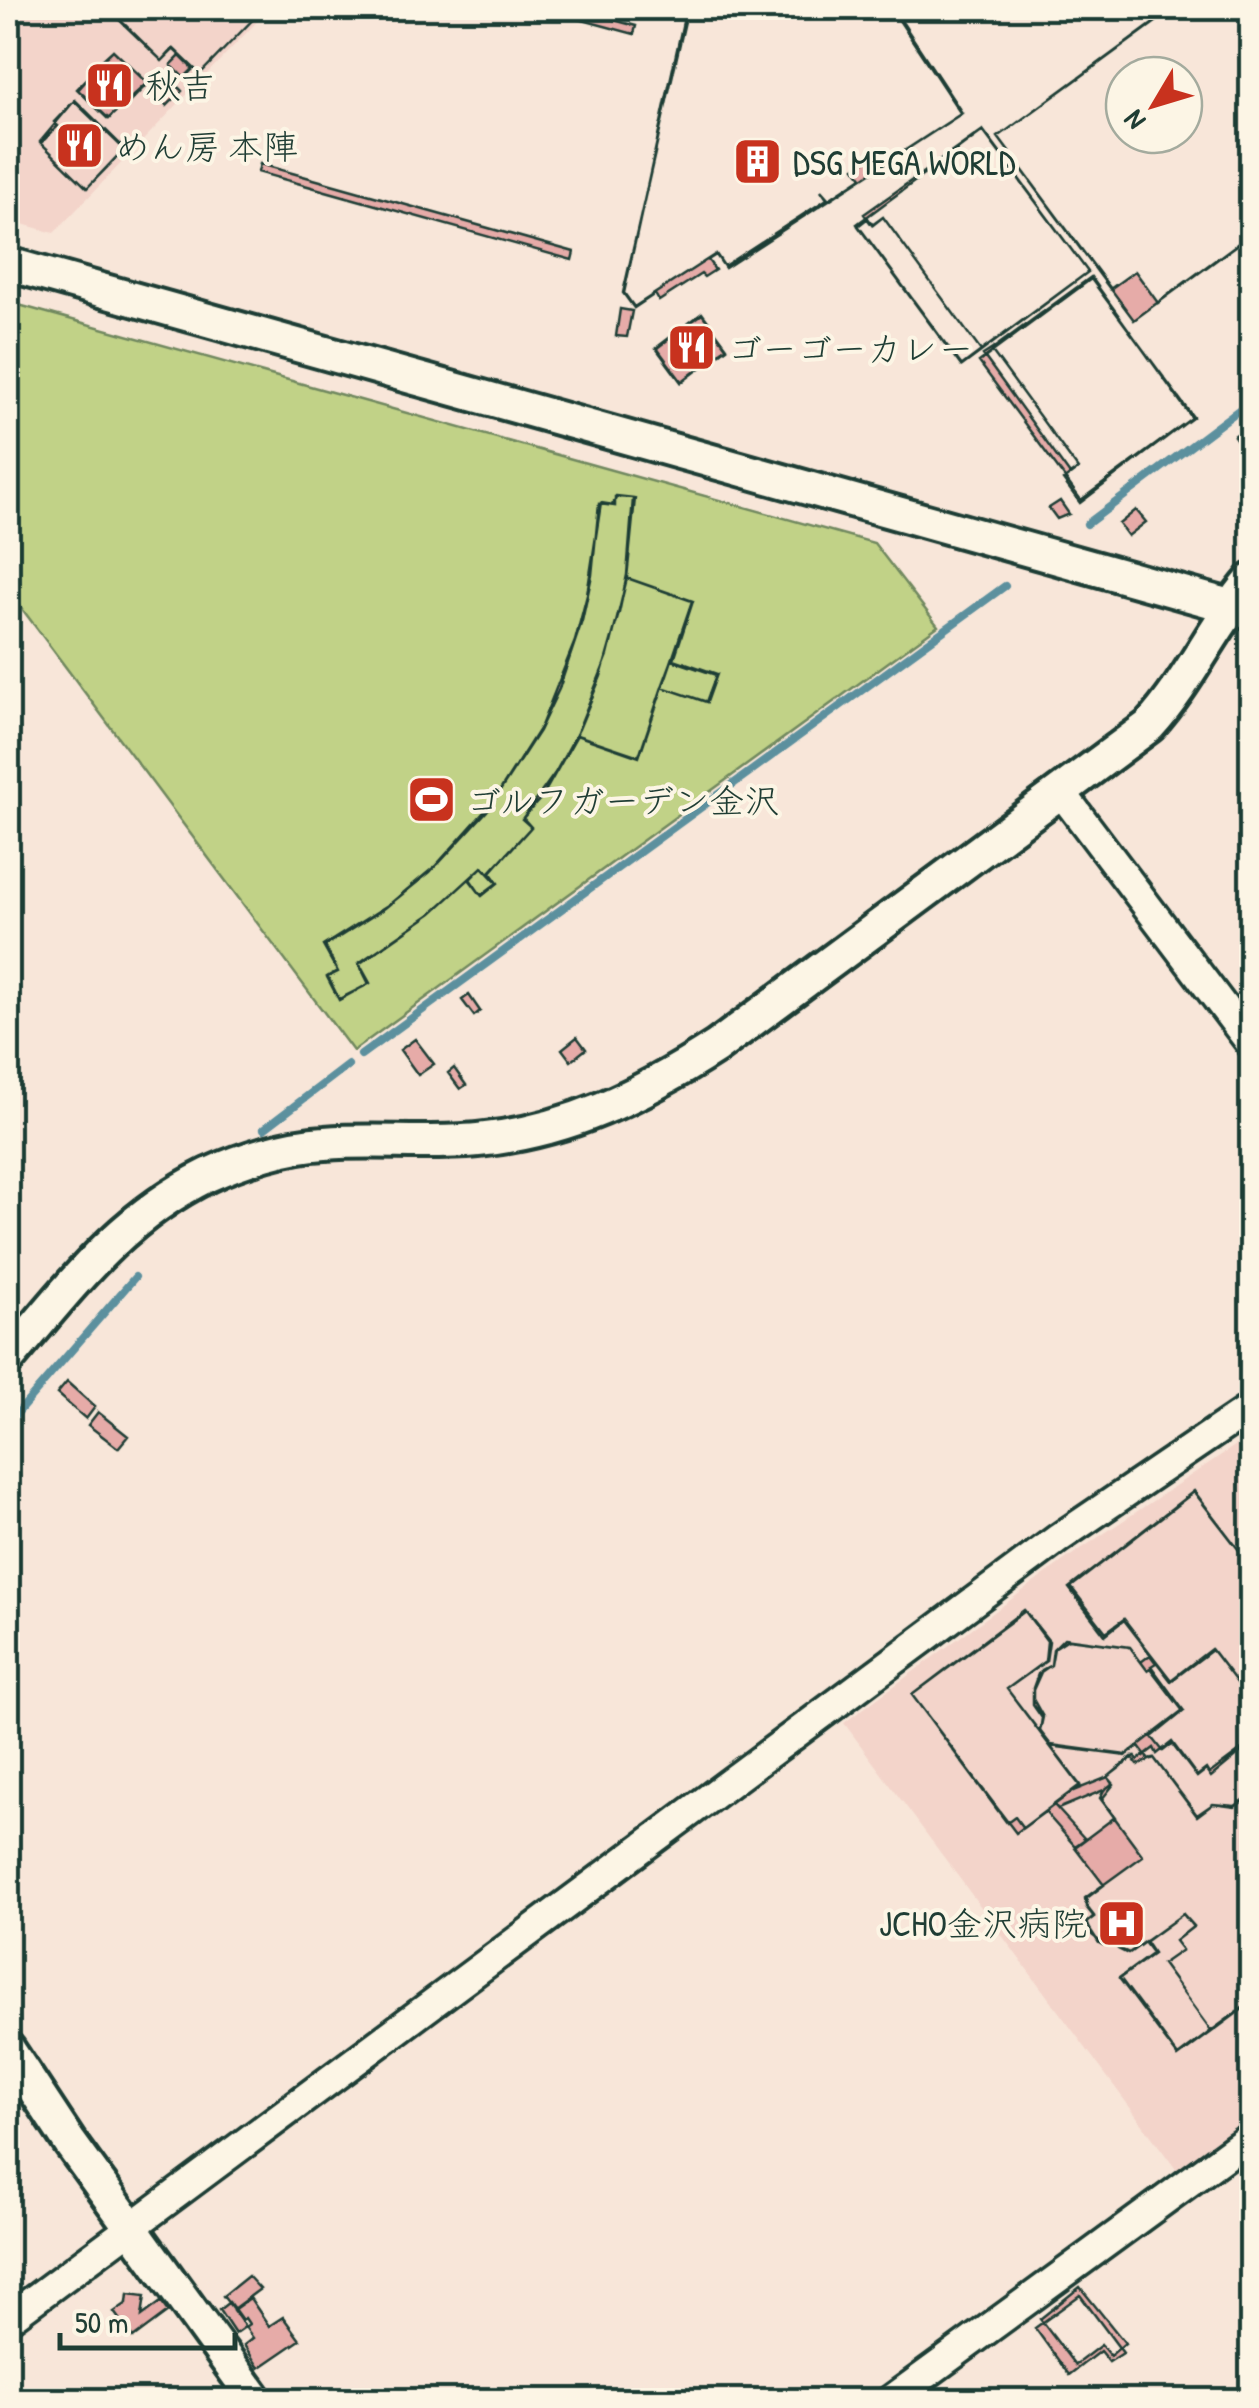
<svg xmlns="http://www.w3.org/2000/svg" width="1259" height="2408" font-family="'Patrick Hand','Klee One',sans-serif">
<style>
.built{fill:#f3d4ca}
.green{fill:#c1d287;stroke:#70885e;stroke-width:2.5}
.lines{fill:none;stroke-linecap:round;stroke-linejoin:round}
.stream{stroke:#5b909e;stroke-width:8}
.building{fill:#e6aba8;stroke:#1f3d34;stroke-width:2.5;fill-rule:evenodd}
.minor-casing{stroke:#1f3d34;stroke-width:35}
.tertiary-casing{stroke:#1f3d34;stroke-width:40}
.minor{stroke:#fcf5e5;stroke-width:28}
.tertiary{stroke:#fcf5e5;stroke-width:32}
.labels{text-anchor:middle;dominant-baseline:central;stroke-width:8;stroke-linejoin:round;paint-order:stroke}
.poi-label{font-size:35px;fill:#1f3d34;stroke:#fcf5e5;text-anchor:start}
</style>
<rect width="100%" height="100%" fill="#f8e6d9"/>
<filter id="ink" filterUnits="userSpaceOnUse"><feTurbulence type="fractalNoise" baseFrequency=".01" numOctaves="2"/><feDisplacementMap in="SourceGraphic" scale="20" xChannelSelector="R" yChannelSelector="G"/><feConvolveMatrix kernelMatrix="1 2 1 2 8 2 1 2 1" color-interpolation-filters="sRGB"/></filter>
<g filter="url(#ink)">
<path class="built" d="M8,8H270L54,233L8,220Z
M1251,1435V2124L1181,2176L844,1723L1066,1559Z"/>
<path class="green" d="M8,302L874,543L938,626L353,1051L8,590Z"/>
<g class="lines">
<path class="stream" d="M1087,524L1252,400
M361,1055L1005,586
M264,1129L348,1065
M8,1424L135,1277"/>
</g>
<path class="building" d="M120,8H264L200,74L174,49L162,61L114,15Z
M121,8H264L200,74L173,49L162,61L114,14Z
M538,8H569L636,26L634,34Z
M686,8H893L962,113L878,168L871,157L855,167L862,177L829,199L821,190L827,199L724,266L716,254L634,307L624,293Z
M688,8H891L961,114L725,268L716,255L708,260L715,270L704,277L701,274L659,301L655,294L634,308L623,293Z
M1174,8H1252V234L1158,303L1135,271L1110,289L998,137ZM1124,75H1184V135H1124Z
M1175,8H1252V233L1134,320L998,137ZM1124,75H1184V135H1124Z
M113,50L148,83L127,105L123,103L109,119L77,89L92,73L90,71Z
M113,50L147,83L108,119L78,90L92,74L90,72Z
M113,50L147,83L108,119L78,90L92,74L90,72Z
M180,56L193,69L184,78L171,65Z
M177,86L182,91L167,106L162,100Z
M75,100L125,149L87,188L40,142Z
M74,101L124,149L87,188L41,143L58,126L54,122Z
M983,130L1088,272L981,351L883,217L872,225L864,214Z
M983,131L1088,272L962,366L857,224Z
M260,164L574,252L572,260L258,172Z
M883,217L981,351L961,366L858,226L868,218L873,225Z
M1091,277L1192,418L1080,503L1063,480L1078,469L991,350Z
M1091,279L1193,417L1081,500L979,362Z
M620,309L632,311L627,337L616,336Z
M702,313L727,347L681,382L656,348Z
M702,313L727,347L681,382L656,348Z
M702,314L727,348L682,382L657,348Z
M991,350L1078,469L1070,475L983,355Z
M1252,423V460L1234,436Z
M616,496L635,498L627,578L693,601L674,659L717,674L707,702L662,687L639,756L577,735L542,797L523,818L531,827L490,872L498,883L482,896L469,879L432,913L359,963L370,983L339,1000L327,977L337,971L323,946L394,901L430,872L492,803L541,726L575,641L587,595L601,503L613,505Z
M615,497L633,498L627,575L619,613L601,676L579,729L555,773L522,819L531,827L490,873L482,867L432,913L359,964L369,984L339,999L328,977L338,972L325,946L385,908L439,863L487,811L539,731L559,689L582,621L592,575L599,504L615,506Z
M1060,501L1069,514L1057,519L1049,508Z
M1136,510L1146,522L1128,536L1119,524Z
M627,578L692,601L639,757L576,735L608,655Z
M672,660L716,675L706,702L662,687Z
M482,867L497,883L481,895L470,879Z
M469,995L480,1011L474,1016L462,1000Z
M577,1037L586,1049L571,1061L562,1049Z
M415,1039L434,1064L418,1075L400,1050Z
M454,1068L466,1085L460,1089L448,1073Z
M67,1382L95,1407L86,1419L57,1394Z
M98,1412L128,1436L118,1448L88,1425Z
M1194,1491L1252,1567V1588L1242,1596L1252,1608V1680L1241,1688L1212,1650L1171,1681L1124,1620L1105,1635L1069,1588Z
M1194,1492L1252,1567V1588L1242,1596L1252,1609V1679L1241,1688L1211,1649L1171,1680L1124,1619L1106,1632L1071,1587Z
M1024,1610L1047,1641L1045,1661L1007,1689L1080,1785L1016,1833L912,1695Z
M1025,1611L1049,1641L1046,1661L1007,1689L1080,1786L1023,1828L1015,1817L1007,1823L912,1695Z
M1064,1638L1130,1647L1141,1662L1150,1655L1156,1663L1151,1666L1184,1711L1152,1737L1163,1751L1172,1744L1197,1777L1206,1770L1211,1777L1252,1743V1804L1247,1798L1235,1806L1213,1804L1197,1815L1154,1758L1149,1759L1139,1746L1126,1756L1050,1746L1040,1732L1042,1718L1033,1705V1688L1038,1674L1051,1665L1053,1649Z
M1068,1639L1130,1647L1147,1670L1150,1668L1183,1711L1126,1755L1051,1745L1040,1731L1043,1717L1033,1699V1690L1042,1670L1051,1665L1054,1648Z
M1172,1742L1197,1776L1206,1769L1209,1774L1252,1742V2002L1178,2057L1119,1978L1153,1953L1145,1941L1129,1953L1119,1948L1111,1938L1103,1944L1092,1935L1087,1922L1094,1916L1087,1907V1898L1104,1885L1075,1847L1115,1817L1102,1799L1114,1784L1108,1777L1135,1756L1138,1760L1154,1748L1157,1754Z
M1132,1757L1138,1765L1154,1758L1197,1816L1213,1804L1235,1807L1247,1798L1252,1804V2001L1211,2031L1162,1964L1182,1950L1175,1941L1194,1926L1183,1914L1128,1954L1118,1949L1111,1940L1103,1945L1099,1943L1086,1923L1094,1917L1086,1907L1085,1898L1143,1856L1100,1798L1104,1790L1112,1784L1108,1777Z
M1108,1777L1112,1784L1104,1790L1058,1809L1054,1805L1073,1791Z
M1054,1805L1085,1839L1075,1846L1045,1812Z
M1183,1914L1193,1927L1175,1941L1182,1950L1162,1964L1211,2031L1178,2056L1120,1978L1153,1954L1144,1942Z
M248,2276L260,2289L233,2309L223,2296Z
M1080,2287L1125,2343L1110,2356L1101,2345L1075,2365L1040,2319Z
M128,2294L145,2296L142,2316L161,2302L168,2312L133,2338L114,2312L127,2303Z
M1080,2295L1123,2353L1109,2362L1100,2351L1069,2375L1035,2328Z
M250,2298L269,2326L283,2317L300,2340L259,2368L244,2345L253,2338L233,2310Z
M229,2302L242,2320L245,2318L249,2324L235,2334L219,2310Z"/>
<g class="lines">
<defs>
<path id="minor" d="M1061,792L1252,1045
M8,2319L1059,1538L1252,1407
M891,2400L1252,2136"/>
<path id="tertiary" d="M8,264L1247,611
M8,1359C71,1286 119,1219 208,1175C243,1159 287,1145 325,1143C376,1139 427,1145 478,1140C566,1132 642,1095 716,1047L1149,726C1190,681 1213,626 1252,580
M8,2049L70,2143L256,2400"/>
</defs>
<use href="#minor" class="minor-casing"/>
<use href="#tertiary" class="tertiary-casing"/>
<use href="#minor" class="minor"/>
<use href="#tertiary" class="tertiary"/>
</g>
</g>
<defs>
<symbol id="restaurant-square" viewBox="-11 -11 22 22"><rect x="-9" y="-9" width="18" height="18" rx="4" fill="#c8321e" stroke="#fcf5e5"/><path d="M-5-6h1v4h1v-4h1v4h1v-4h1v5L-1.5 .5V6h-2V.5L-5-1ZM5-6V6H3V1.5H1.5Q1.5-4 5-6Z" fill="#fff"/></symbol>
<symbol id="building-square" viewBox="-11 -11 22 22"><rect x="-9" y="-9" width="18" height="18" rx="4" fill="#c8321e" stroke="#fcf5e5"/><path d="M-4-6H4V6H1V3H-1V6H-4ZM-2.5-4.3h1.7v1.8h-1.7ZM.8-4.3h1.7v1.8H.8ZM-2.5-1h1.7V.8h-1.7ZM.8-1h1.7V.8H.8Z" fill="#fff"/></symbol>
<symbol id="stadium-square" viewBox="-11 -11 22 22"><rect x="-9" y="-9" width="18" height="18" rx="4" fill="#c8321e" stroke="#fcf5e5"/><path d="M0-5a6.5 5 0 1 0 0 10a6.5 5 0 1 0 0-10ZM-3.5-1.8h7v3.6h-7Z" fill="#fff"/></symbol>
<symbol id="hospital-square" viewBox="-11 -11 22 22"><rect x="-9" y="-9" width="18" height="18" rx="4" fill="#c8321e" stroke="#fcf5e5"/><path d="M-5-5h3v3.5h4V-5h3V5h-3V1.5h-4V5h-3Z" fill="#fff"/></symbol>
</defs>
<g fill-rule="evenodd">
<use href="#restaurant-square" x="82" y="58" width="55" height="55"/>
<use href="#restaurant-square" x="52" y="118" width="55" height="55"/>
<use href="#building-square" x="730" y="134" width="55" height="55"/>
<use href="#restaurant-square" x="664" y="320" width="55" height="55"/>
<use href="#stadium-square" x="404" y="772" width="55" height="55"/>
<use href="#hospital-square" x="1094" y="1896" width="55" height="55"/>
</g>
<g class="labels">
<g class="poi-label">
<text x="145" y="85">秋吉</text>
<text x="115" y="146">めん房 本陣</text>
<text x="793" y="162">DSG MEGA WORLD</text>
<text x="727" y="348">ゴーゴーカレー</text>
<text x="466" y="800">ゴルフガーデン金沢</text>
<text x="1087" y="1923" text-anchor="end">JCHO金沢病院</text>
</g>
</g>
<rect width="1259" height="2408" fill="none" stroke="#fcf5e5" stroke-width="40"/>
<rect x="20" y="20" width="1219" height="2368" fill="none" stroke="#1f3d34" stroke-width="4" filter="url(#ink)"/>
<g transform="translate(1154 105) rotate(232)"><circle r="48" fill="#fcf5e5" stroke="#a4ab9e" stroke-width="2.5"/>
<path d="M0-8L18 38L0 25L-18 38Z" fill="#c8321e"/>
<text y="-15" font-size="28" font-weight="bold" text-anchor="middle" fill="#1f3d34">N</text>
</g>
<path d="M60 2333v15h175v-15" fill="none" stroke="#1f3d34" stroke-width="5"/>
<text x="75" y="2333" font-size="30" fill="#1f3d34" stroke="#fcf5e5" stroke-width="8" paint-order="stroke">50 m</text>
</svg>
